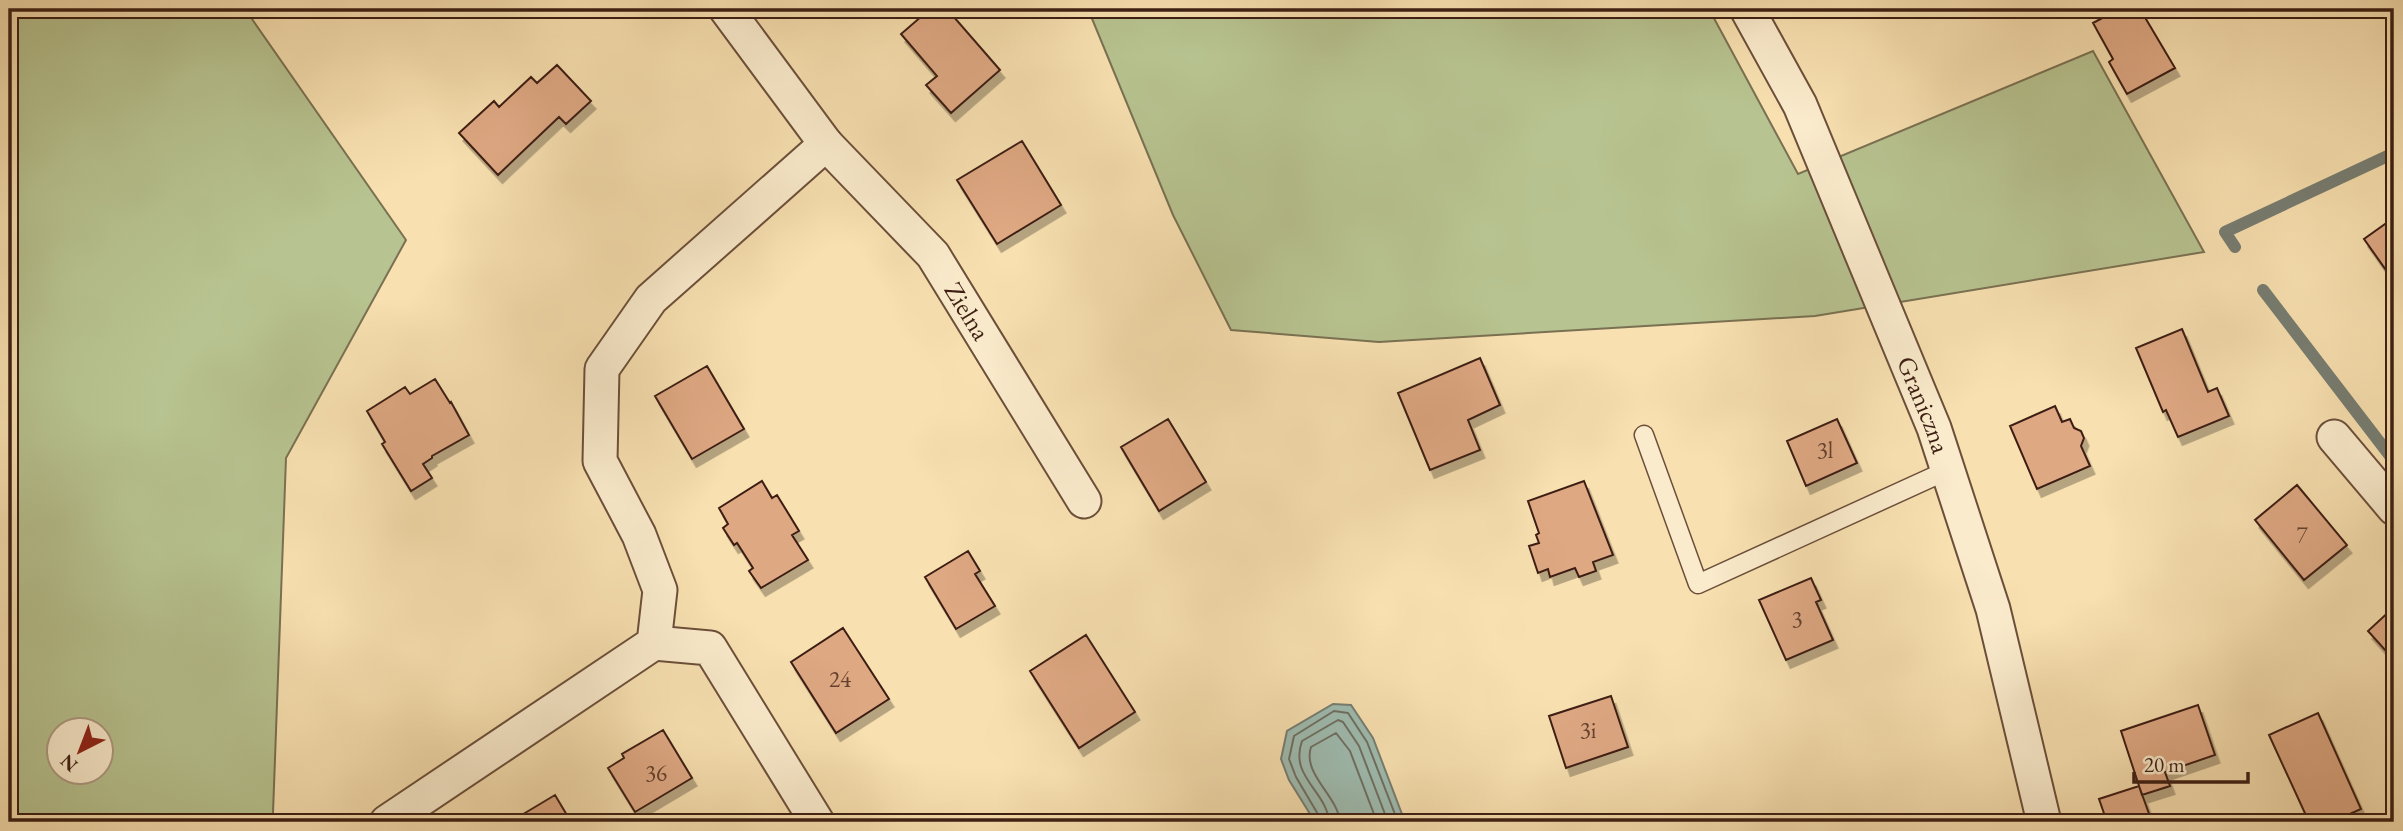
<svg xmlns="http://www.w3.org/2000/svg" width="2403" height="831" font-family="'EB Garamond',serif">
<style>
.green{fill:#b7c390;stroke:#7a7152;stroke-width:2;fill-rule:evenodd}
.water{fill:#9ebcb1;stroke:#777d72;stroke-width:2}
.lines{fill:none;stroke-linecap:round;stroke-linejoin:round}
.shore{stroke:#6e6e62;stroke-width:2}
.stream{stroke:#777d72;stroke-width:12}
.building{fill:#dea883;stroke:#3d1f13;stroke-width:2;filter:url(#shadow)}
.service-casing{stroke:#6c4f3a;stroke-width:21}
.minor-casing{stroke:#6c4f3a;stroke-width:37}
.service{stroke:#faebcc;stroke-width:18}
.minor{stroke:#faebcc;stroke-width:33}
.labels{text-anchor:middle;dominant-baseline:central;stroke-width:7;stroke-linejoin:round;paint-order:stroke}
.number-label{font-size:23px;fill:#65412f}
.street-label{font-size:26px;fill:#3d1f13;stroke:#faebcc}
</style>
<defs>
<filter id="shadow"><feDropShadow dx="4.5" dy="8" stdDeviation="0" flood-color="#0004"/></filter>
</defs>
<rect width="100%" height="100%" fill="#f8e0b0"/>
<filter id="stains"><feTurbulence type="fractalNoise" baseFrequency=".00286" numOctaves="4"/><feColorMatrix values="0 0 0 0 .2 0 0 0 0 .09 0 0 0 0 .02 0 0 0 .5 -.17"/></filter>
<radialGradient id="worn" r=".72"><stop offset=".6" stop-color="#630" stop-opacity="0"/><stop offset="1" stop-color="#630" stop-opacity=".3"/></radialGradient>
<path class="green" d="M9,9H245L406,240L286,458L273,813L262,822H9ZM60,730H102V772H60Z
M1088,9H1709L1798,174L2093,51L2204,252L1815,316L1379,342L1231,330L1173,215Z"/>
<path class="water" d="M1333,704L1351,705L1373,738L1405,822H1315L1289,780L1281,759L1287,731Z"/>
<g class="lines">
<path class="shore" d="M1320,822L1319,816L1296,777L1289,759L1294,736L1334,711L1348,713L1367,742L1398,822
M1329,822C1327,791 1289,777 1302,741L1338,720L1343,722L1359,746L1388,822
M1340,822C1338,796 1302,774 1311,747L1336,733L1350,751L1377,822"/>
<path class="stream" d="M2235,247L2225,232L2394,153
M2263,290L2394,461"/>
</g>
<path class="building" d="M930,9H947L1000,70L951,113L926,85L937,76L901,34Z
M2119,9H2140L2175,68L2127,94L2109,62L2113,59L2093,23Z
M557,65L591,101L566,124L559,117L498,175L459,133L494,101L499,107L531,77L537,83Z
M1022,141L1061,205L997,244L957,180Z
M2394,213V280H2393L2364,239L2392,219L2390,216Z
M2182,329L2208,392L2217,388L2229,416L2178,437L2166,410L2163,412L2136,348Z
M1480,358L1500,405L1468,420L1480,450L1430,470L1398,393Z
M707,366L744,429L692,459L655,396Z
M435,379L450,403L451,402L469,435L432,456V458L423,464L432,478L411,491L382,444L385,442L367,411L405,387L410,394Z
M2055,406L2062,422L2070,419L2074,428L2081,431L2084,438L2081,446L2090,466L2037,489L2010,426Z
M1168,419L1206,482L1159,511L1121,447Z
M1837,419L1857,463L1806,486L1787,441Z
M762,481L772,498L777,495L799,531L792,535L808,560L761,588L749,571L753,568L737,543L734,545L723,528L728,524L719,508Z
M1584,481L1613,555L1593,562L1596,571L1579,577L1575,568L1550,577L1548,569L1538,573L1529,546L1539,543L1536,535L1539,533L1528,501Z
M2297,485L2347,545L2304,580L2255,520Z
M968,551L980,571L975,574L995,606L956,629L925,577Z
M1811,578L1821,600L1816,602L1833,640L1786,660L1759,600Z
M2394,607V660L2368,631Z
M843,628L889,699L836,733L791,662Z
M1086,635L1135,712L1079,748L1030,671Z
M1611,696L1628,747L1566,768L1549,716Z
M2198,705L2215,755L2165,772L2170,786L2142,795L2121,731Z
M2318,713L2361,809L2332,822H2309L2269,735Z
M663,730L692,778L635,812L608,768L624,758L622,754Z
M2139,786L2152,822H2107L2099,799Z
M555,795L571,822H510Z"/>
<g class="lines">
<defs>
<path id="service" d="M1644,435L1698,584L1948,470"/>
<g id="minor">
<path id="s1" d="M1747,9L1800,105L1934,428L1993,609L2044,822"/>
<path id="s2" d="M826,144L933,255L1084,501"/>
<path d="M2334,437L2394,508"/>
<path d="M654,643L710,648L817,822"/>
<path d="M387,822L654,643L660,590L639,535L600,461L602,369L651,299L826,144L726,9"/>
</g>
</defs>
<use href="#service" class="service-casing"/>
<use href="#minor" class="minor-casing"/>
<use href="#service" class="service"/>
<use href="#minor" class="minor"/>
</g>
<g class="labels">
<g class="number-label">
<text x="1825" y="450">3l</text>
<text x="2302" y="535">7</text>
<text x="1797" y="619">3</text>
<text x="840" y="679">24</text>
<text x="1588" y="730">3i</text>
<text x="656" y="773">36</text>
</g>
<g class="street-label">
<text stroke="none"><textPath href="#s2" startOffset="220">Zielna</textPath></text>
<text stroke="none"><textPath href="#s1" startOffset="434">Graniczna</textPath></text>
</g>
</g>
<rect width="2403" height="831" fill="none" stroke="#f8e0b0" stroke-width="35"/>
<rect x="10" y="10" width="2382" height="810" fill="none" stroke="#3d1f13" stroke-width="3.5"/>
<rect x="18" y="18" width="2368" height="796" fill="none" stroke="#3d1f13" stroke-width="2"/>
<g transform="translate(80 751) rotate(222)"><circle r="33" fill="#faebcc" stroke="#ae9982" stroke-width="2"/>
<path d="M0-5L12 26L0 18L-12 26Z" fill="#8f2418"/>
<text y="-10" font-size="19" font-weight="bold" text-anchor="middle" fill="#3d1f13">N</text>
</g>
<path d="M2134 772v10h114v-10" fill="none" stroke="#3d1f13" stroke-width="3.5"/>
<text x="2144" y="772" font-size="21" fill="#3d1f13" stroke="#faebcc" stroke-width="5" paint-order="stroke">20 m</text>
<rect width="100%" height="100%" filter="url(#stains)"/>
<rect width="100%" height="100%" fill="url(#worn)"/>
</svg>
